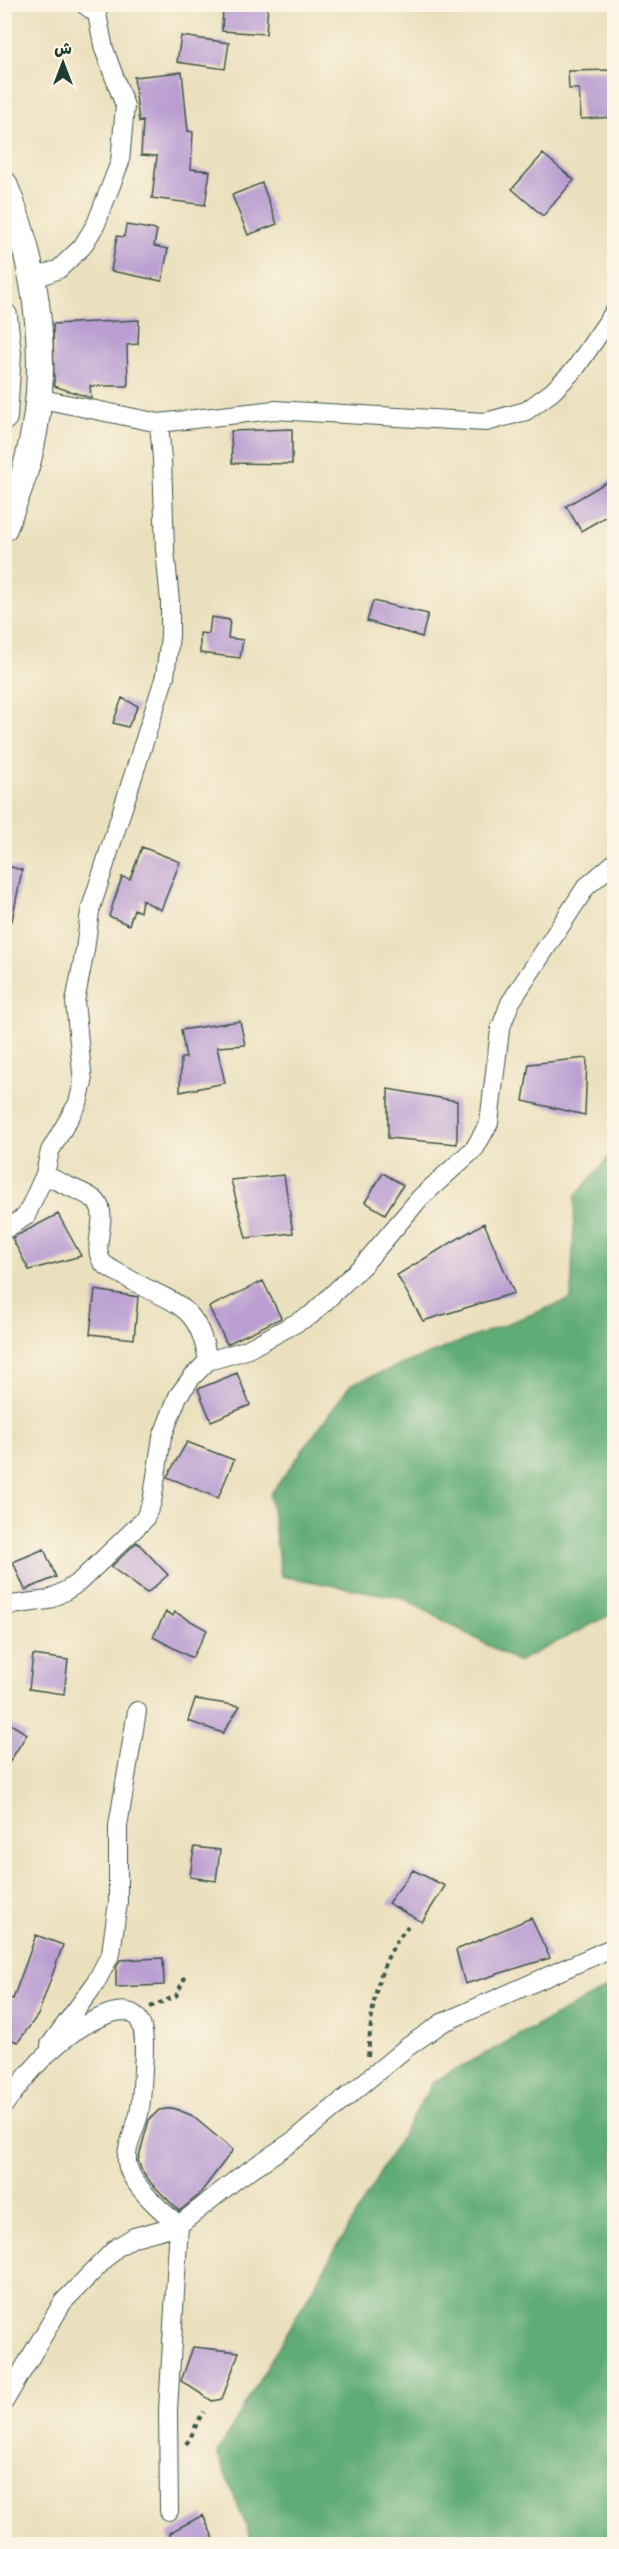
<svg xmlns="http://www.w3.org/2000/svg" width="619" height="2549" font-family="Mali,'Playpen Sans Arabic',sans-serif">
<style>
.forest{fill:#61ac76;stroke:#407455;stroke-width:1.5}
.building{fill:#ba9ed2}
.lines{fill:none;stroke-linecap:round;stroke-linejoin:round}
.street-casing{stroke:#3e5549;stroke-width:20}
.secondary-casing{stroke:#3e5549;stroke-width:28}
.path{stroke:#3e5549;stroke-width:4;stroke-dasharray:4.5 4.5;stroke-linecap:butt}
.street{stroke:#fff;stroke-width:18}
.secondary{stroke:#fff;stroke-width:26}
</style>
<rect width="100%" height="100%" fill="#fcf5e5"/>
<filter id="ink" filterUnits="userSpaceOnUse"><feTurbulence type="fractalNoise" baseFrequency=".0167" numOctaves="2"/><feDisplacementMap in="SourceGraphic" scale="12" xChannelSelector="R" yChannelSelector="G"/><feConvolveMatrix kernelMatrix="1 2 1 2 8 2 1 2 1" color-interpolation-filters="sRGB"/></filter>
<filter id="wash" filterUnits="userSpaceOnUse"><feTurbulence type="fractalNoise" baseFrequency=".008" numOctaves="4" result="noise"/><feDisplacementMap in="SourceGraphic" scale="24" xChannelSelector="R" yChannelSelector="G"/><feGaussianBlur stdDeviation="1.35" result="paint"/><feColorMatrix in="noise" values="0 0 0 0 0 0 0 0 0 0 0 0 0 0 0 0 0 1.4 0 .05"/><feComposite in="paint" operator="in"/></filter>
<g filter="url(#wash)">
<rect width="100%" height="100%" fill="#ebe0bd"/>
<path class="forest" d="M614,1151V1613L518,1662L403,1598L281,1576L270,1495L351,1384L571,1299L575,1197Z
M614,1984V2544H253L217,2453L433,2082Z"/>
<g id="blocks">
<path class="building" d="M223,4H268L266,34L222,31Z
M181,36L229,43L225,69L177,62Z
M615,70V117L581,119L579,89H569L568,71Z
M182,72L188,131L193,132L191,169L210,171L205,205L152,198L157,156L141,155L143,121L139,122L134,77Z
M543,154L574,180L543,216L512,189Z
M262,183L277,224L248,235L232,195Z
M126,225L157,230L154,246L168,249L162,281L111,271L117,236L124,237Z
M139,320L138,344L127,345L128,386H90L91,398L54,386L53,324Z
M292,429V464L232,463L231,431Z
M615,477V511L581,531L566,506Z
M373,601L428,614L422,637L367,621Z
M211,617L230,620L228,638L243,640L240,658L200,653V633L209,634Z
M122,698L138,706L128,727L113,723Z
M142,847L180,862L161,910L142,900L140,912L134,909L129,925L109,916L122,877L130,879Z
M4,865L22,870L12,921L4,920Z
M240,1021L245,1045L217,1047L225,1083L180,1092L181,1058H186L181,1030Z
M587,1058L585,1115L523,1101L529,1064Z
M388,1089L457,1101V1144L388,1138Z
M383,1173L403,1185L385,1214L365,1202Z
M284,1175L293,1233L246,1238L231,1180Z
M58,1214L81,1256L29,1270L12,1238Z
M484,1223L514,1293L423,1321L397,1275Z
M263,1281L281,1318L227,1344L209,1307Z
M95,1290L138,1297L134,1339L90,1334Z
M237,1373L250,1405L211,1421L198,1389Z
M187,1442L234,1460L218,1498L167,1477Z
M137,1542L168,1575L147,1593L111,1567Z
M44,1549L56,1577L25,1590L13,1562Z
M166,1612L173,1616L175,1612L207,1630L192,1658L153,1637Z
M33,1655L68,1660L64,1694L29,1689Z
M195,1699L240,1706L223,1733L188,1721Z
M4,1720L27,1734L4,1771Z
M194,1847L220,1850L216,1881L190,1877Z
M413,1870L445,1886L422,1922L388,1903Z
M531,1918L550,1958L465,1984L456,1950Z
M36,1935L63,1945L38,2015L18,2042L4,2037V1996L13,1999Z
M163,1958L164,1985L116,1987V1968L120,1960Z
M173,2108L191,2115L233,2150L198,2196L179,2211L151,2183L141,2169L138,2160L149,2120L159,2110Z
M193,2347L239,2352L222,2399L212,2401L181,2381Z
M203,2515L216,2544H170L169,2533Z"/>
</g>
</g>
<g filter="url(#ink)">
<use href="#blocks" fill-opacity="0" stroke="#3e5549" stroke-width="1.5"/>
<g class="lines">
<defs>
<path id="street" d="M33,279L59,269L82,247L96,224L120,162L125,106L104,49L97,14L84,4
M37,398L159,423L274,410L486,422L526,411L552,392L575,369L614,312
M45,1174L50,1151L78,1103L83,1082L75,1002L85,950L90,911L165,676L170,636V602L165,549L162,459L159,423
M4,1230L26,1216L45,1174C58,1184 90,1193 97,1202C110,1218 89,1249 104,1264C110,1269 117,1272 124,1276C170,1304 198,1299 208,1361
M4,1606L48,1600L67,1590L79,1582L144,1520L152,1502L162,1437L178,1396L192,1377L208,1361L246,1350L311,1315L364,1264L420,1198L475,1148L489,1123L500,1030L510,1003L586,887L614,863
M50,2045L95,1984L111,1953L118,1902V1826L137,1711
M4,2105C31,2069 59,2035 101,2017C149,1996 145,2038 143,2069C142,2084 142,2100 139,2114C135,2131 123,2151 128,2167C133,2186 163,2213 179,2225L168,2410L169,2511
M4,2402L63,2302L116,2248L134,2237L179,2225L238,2178L296,2139L406,2048L442,2023L614,1947"/>
<path id="secondary" d="M4,184C40,271 52,375 26,467C20,488 12,508 4,528
M4,316L8,353L4,417"/>
</defs>
<use href="#street" class="street-casing"/>
<use href="#secondary" class="secondary-casing"/>
<path class="path" d="M150,2007L176,1996L186,1975
M368,2056C372,2007 375,1966 408,1926
M186,2444C194,2434 195,2423 204,2412"/>
<use href="#street" class="street"/>
<use href="#secondary" class="secondary"/>
</g>
</g>
<rect width="619" height="2549" fill="none" stroke="#fcf5e5" stroke-width="24"/>
<g transform="translate(63 63)" stroke="#fcf5e5" stroke-width="4.5" paint-order="stroke">
<path d="M0-4.5L10 22L0 15L-10 22Z" fill="#1f3d34"/>
<text y="-9" font-size="16" font-weight="bold" text-anchor="middle" fill="#1f3d34">ش</text>
</g>
</svg>
